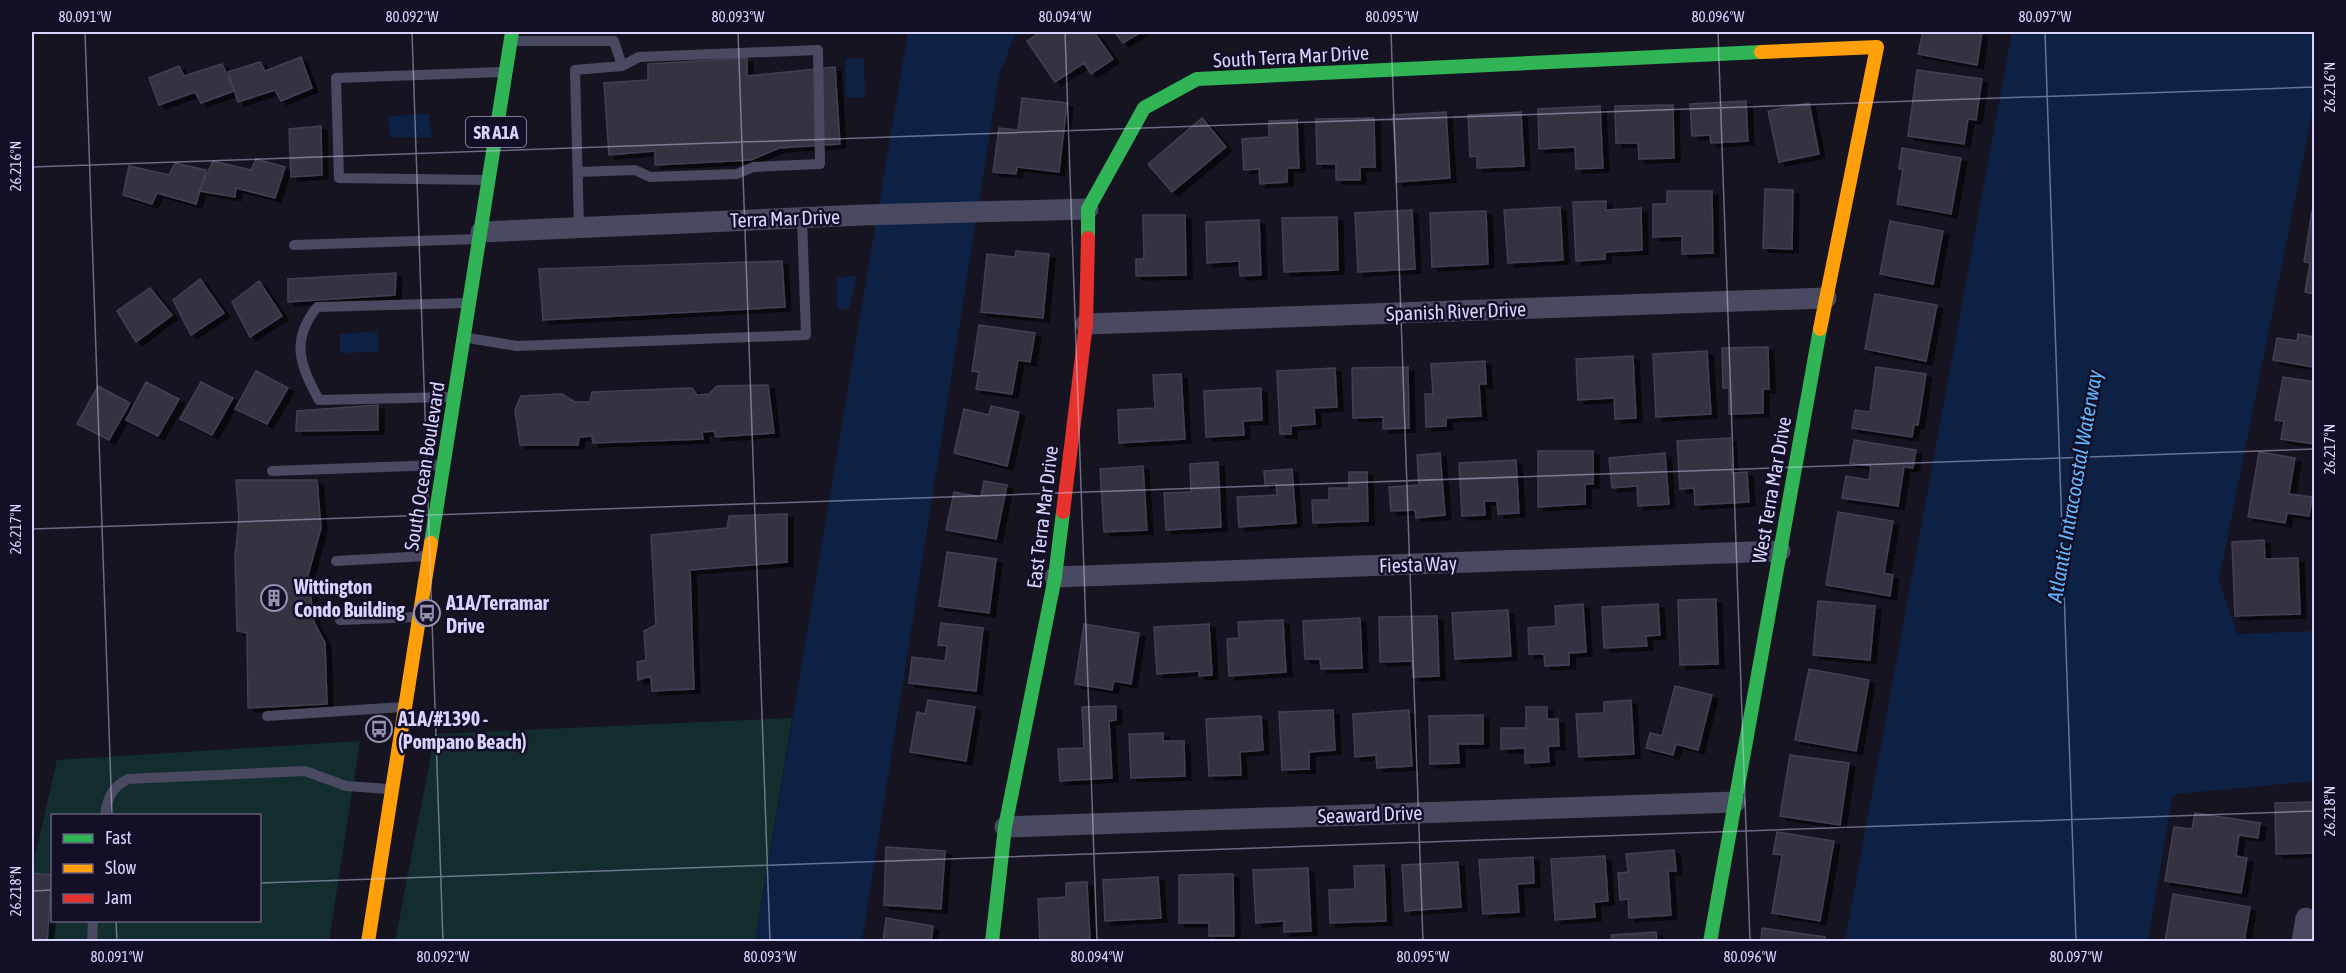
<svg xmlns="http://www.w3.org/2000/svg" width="2346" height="973" font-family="'Asap Condensed',sans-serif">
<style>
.green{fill:#132c2d;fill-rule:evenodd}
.water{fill:#0d2144}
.building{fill:#343243;stroke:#433f54;stroke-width:1.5;filter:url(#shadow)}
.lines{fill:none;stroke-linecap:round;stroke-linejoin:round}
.lane{stroke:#4a4962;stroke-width:10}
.street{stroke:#4a4962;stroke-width:21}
.fast{stroke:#30b455;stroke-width:14}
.slow{stroke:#ff9f0a;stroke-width:14}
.jam{stroke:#e5322d;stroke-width:14}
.ticks{fill:none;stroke:#d9d4ff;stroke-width:1.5;stroke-opacity:0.45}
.labels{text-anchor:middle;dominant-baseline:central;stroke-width:5;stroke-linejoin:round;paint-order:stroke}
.shield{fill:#130f26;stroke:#9e99be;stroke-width:1.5}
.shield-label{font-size:18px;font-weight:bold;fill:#d9d4ff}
.street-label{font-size:20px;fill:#d9d4ff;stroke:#130f26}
.poi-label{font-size:20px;font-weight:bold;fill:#d9d4ff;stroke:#130f26;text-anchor:start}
.water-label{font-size:21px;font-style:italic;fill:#62b6ff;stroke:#130f26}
.neatline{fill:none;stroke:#d9d4ff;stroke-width:2}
.ticks-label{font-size:15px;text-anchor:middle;fill:#d9d4ff}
</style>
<defs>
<filter id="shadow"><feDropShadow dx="6" dy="4" stdDeviation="0" flood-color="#0009"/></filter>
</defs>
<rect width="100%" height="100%" fill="#161421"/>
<path class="green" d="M792,718L755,941H395L435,734Z
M360,741L329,941L32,942V869L57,760ZM52,816H260V920H52Z"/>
<path class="water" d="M908,32H1016L999,75L862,941L755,942Z
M2012,32H2314V104L2219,580L2237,634L2314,631V781L2176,794L2172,798L2148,941H1845Z
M845,59H864L865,98L846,97Z
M429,114L432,137H390L388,116Z
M857,276L849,309H837V277Z
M377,331L379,352L340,353V334Z"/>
<path class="building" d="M1041,32H1094L1113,59L1091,74L1084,63L1055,82L1027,41Z
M1115,32H1141L1123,43Z
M1923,32H1982L1977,65L1918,54Z
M301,57L312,88L281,101L275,90L238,102L228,72L260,62L265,71Z
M747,58V76L835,67L840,144L779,148L751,160L655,165V151L609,155L604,83L648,80V64Z
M222,64L234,91L201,103L195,92L159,105L149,78L179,66L184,76Z
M1917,70L1982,79L1976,120L1968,119L1964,144L1908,136Z
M1022,98L1067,103L1059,172L1017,167L1016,174L993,172L999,128L1018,130Z
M1746,101L1748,141L1711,143L1710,135L1692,136L1690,104Z
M1809,103L1819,154L1779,162L1768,111Z
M1673,105L1674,158L1639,159L1638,143H1616L1615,106Z
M1600,106L1603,168L1576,169L1575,147L1539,149L1538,109Z
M1446,112L1450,178L1397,182L1393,115Z
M1521,112L1524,166L1477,168V156L1470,157L1468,115Z
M1202,118L1226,147L1172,192L1148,164Z
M1374,118L1375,167H1360V180H1336V164H1317L1316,119Z
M1297,120L1299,168H1287V182L1260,184L1259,169L1244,170L1242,139L1269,137V121Z
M321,126L322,175L291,177L289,129Z
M1902,148L1961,158L1951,214L1897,204L1903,169H1899Z
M256,159L285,167L275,198L236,188L235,197L199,191L213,161L251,170Z
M175,163L206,170L196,204L157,193L152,204L123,195L129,166L169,175Z
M1765,189L1793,190L1792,249L1763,248Z
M1667,191H1712L1713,253L1682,254V236L1653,237V204H1667Z
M1606,201V210L1641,208L1642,250L1605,252V259L1576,261L1573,202Z
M1560,207L1563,260L1508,263L1504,210Z
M1412,210L1415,269L1358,272L1355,213Z
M1486,211L1488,264L1432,267L1430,213Z
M2312,211H2314V294L2305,292L2310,263L2304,262Z
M1143,215H1185L1186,275L1136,276V259H1144Z
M1337,217L1338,270L1284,272L1282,218Z
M1259,220L1261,275L1240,276L1239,261L1207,263L1206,222Z
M1890,221L1943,231L1933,284L1880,274Z
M1016,251L1049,254L1043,318L981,312L987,254L1015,257Z
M782,261L785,307L543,320L539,269Z
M396,273L395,295L288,302V279Z
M200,279L224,313L191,335L173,300Z
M259,281L282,316L250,337L232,302Z
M150,288L172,315L136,342L117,311Z
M1875,294L1937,305L1926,361L1865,349Z
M979,325L1035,333L1030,362L1018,360L1012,394L976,389L979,372L972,371Z
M2298,334L2314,337V367L2273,360L2277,338L2297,341Z
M1768,347L1769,389H1763V413L1729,414V388H1723L1722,348Z
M1707,351L1711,414L1656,417L1653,354Z
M1633,356L1636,418L1615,419L1614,398L1578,400L1576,359Z
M1485,361L1486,384H1479L1481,416L1446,418V426L1426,427L1425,394H1433L1431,364Z
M1408,367L1409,428L1383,429V417L1353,418L1352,368Z
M1876,367L1926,374L1918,425H1914L1912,437L1852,428L1855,410L1870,412Z
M1335,368L1337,407L1314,408L1315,424L1291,426V434H1280L1277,371Z
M256,371L288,388L267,424L235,409Z
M1181,374L1185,439L1119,443L1118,410L1155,408L1153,375Z
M2283,377L2314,382V444L2281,439L2284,421L2275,420Z
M146,382L179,399L158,436L126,420Z
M201,382L233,398L212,435L180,419Z
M768,385L774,433L716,437L714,431L702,432L703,439L593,443L592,436L579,437L578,445H520L515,410L521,396L562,394L575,402H590L592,392L692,388L697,395L709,394L717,386Z
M98,386L130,403L109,440L77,424Z
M1261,388L1262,420L1243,421L1244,435L1206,437L1204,391Z
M378,405V430L296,431L297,411Z
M991,406L1019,412L1007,466L954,453L964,409L989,415Z
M1730,438L1732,473L1747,472L1749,502L1695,505L1694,488L1680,489L1677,441Z
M1854,440L1916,450L1913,468L1904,467L1898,506L1842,498L1846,476L1869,480L1871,466L1850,463Z
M1538,451H1593V484H1585V504L1538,507Z
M2259,452L2295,458L2289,494L2312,497L2309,516L2287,513L2285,523L2248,517Z
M1440,453L1445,515L1416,518L1415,510L1391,511L1389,487L1419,485L1417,455Z
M1665,453L1669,504L1638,506L1637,486L1612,488L1609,458Z
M1516,460L1519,513L1498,514L1497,501H1484L1485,515L1462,516L1459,463Z
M1218,462L1221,527L1166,530L1164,493L1191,492L1190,464Z
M1143,466L1147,530L1104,532L1100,469Z
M1292,469L1296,523L1239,527L1237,497L1277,495L1276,483L1265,484L1264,471Z
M1349,472H1367L1368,521L1313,523L1312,500H1329V488H1349Z
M236,480H317L321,528L308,575L314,622L325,643L327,704L248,708L247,633L237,631L235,556L239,519Z
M984,481L1007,485L996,539L946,530L954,492L981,497Z
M1838,512L1893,521L1884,573L1893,575L1890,596L1826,585Z
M787,514V562L690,570L694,689L652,691L651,676L638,680L637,662L646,660L644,631L656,625L651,535L727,528L729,516Z
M2264,540L2265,559L2298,558L2300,614L2235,616L2232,542Z
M947,552L996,559L989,613L939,606Z
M1716,599L1718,664L1680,665L1678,600Z
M1818,601L1875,606L1870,660L1813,655Z
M1583,604L1586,652L1569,653V665L1545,666L1544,654H1529L1528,628L1556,626L1555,606Z
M1658,604L1660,635L1646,636L1647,646L1604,648L1602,607Z
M1508,610L1511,656L1455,659L1452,613Z
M1437,616L1439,676L1413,677L1412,661L1380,662L1379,617Z
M1360,618L1362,668L1321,669L1320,659H1305L1303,621Z
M1283,620L1286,672L1229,676L1227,639L1239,638L1238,622Z
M941,623L983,628L976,691L909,683L912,657L945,661L947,646L938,645Z
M1084,624L1139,633L1131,684L1114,681L1112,690L1075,684Z
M1209,624L1212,675L1199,676V671L1157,674L1154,627Z
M1809,669L1869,680L1856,751L1795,740Z
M1675,686L1712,695L1698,750L1676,744L1673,755L1646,748L1650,733L1662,736Z
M928,700L975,707L966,761L910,752L917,712L925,714Z
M1631,700L1634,754L1579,757L1576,714L1604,713V702Z
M1116,706V720L1109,721L1112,778L1060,781L1058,749L1084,748L1082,707Z
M1526,707H1547V719H1558L1559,746H1548L1549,762L1525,763V748L1501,749V728H1526Z
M1333,710L1335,750L1309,752V769L1282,770L1279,712Z
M1409,710L1412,766L1377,768L1376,755L1355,757L1353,714Z
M1483,715V744H1458L1459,763L1430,764L1429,716Z
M1261,716L1263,750L1240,752L1241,775L1209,776L1206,719Z
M1163,733V741H1184L1185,776L1131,778L1129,734Z
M1790,755L1849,763L1840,825L1780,816Z
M2314,802V853L2276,854L2275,803Z
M2195,813L2260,823L2258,838L2239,835L2236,856L2247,858L2241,893L2165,881L2174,827L2192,829Z
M1777,832L1834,841L1820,921L1772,913L1782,855L1773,854Z
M886,847L945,851L941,909L884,905Z
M1674,850L1676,871H1668L1671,915L1629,918L1628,899L1620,900L1618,873L1628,872L1626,854Z
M1605,856L1608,901L1594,902L1595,917L1555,920L1551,859Z
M1533,857L1534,883L1517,884L1519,912L1483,914L1479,860Z
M1458,862L1461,907L1405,911L1402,865Z
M1384,865L1386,921L1330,923L1329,890L1355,889L1354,866Z
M1308,868L1311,931L1284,932V921L1256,923L1253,870Z
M32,873L52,875L47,942H32Z
M1233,874L1234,936H1209V923H1179V875Z
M1158,877L1161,918L1105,921L1103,880Z
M1087,882L1090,939L1040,942L1038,899L1066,897V883Z
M2173,894L2250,907L2244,942H2165Z
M886,918L933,926L931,942H883Z
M1762,928L1825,937V942H1761Z
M1656,932L1657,942H1612L1611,935Z"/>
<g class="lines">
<path class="lane" d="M515,41H614L622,66
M578,172L635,170L650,177L737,174L753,167L820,164L818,50L639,57L622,66L575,70L579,227
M486,180L339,178L336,78L502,72
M294,245L477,239
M468,338L517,346L806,335L802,218
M451,397L319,400C300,365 290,341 317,307L466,303
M272,471L440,465
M336,561L426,556
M340,620L416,617
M267,716L402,707
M105,816C107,798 112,787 128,779L305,771L346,786L389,789
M92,942L93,920"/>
<path class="street" d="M481,232L863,215L1088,209
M1086,324L1826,298
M1055,577L1780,551
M1005,827L1735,802
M2302,942L2306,918"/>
<path class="fast" d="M1088,238V209L1144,108L1197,79L1761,52
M431,543L512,32
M992,942L1005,827L1055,577L1063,512
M1710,942L1820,329"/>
<path class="slow" d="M1761,52L1877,47L1820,329
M368,942L431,543"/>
<path class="jam" d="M1063,512L1086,324L1088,238"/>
</g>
<path class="ticks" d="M85,32L112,816M412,32L443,942M738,32L770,942M1065,32L1097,942M1391,32L1423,942M1718,32L1750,942M2045,32L2076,942M32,167L2314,87M32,529L2314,449M260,883L2314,811M32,891L52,890M116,920L117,942"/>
<defs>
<symbol id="building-ring" viewBox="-11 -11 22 22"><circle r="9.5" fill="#130f26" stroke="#9591b1" stroke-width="1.5"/><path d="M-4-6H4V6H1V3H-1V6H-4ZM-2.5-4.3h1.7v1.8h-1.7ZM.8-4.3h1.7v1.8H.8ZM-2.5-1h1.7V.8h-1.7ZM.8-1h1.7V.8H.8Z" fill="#9591b1"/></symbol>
<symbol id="bus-ring" viewBox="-11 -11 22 22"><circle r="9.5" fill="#130f26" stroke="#9591b1" stroke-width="1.5"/><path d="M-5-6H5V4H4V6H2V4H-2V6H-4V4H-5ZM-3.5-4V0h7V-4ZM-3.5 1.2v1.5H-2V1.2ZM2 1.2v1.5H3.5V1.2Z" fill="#9591b1"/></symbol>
</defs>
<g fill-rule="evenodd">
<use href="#building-ring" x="259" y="583" width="30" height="30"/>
<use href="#bus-ring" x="412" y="598" width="30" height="30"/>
<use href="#bus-ring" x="364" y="714" width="30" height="30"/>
</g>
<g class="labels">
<rect class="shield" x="466" y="117" width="60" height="30" rx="4.5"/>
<g class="shield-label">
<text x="496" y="132">SR A1A</text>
</g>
<g class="street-label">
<text transform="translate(1291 56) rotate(-3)">South Terra Mar Drive</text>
<text transform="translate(785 218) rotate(-2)">Terra Mar Drive</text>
<text transform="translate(1456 311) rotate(-2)">Spanish River Drive</text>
<text transform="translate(424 466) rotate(-81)">South Ocean Boulevard</text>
<text transform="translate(1771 490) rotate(-80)">West Terra Mar Drive</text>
<text transform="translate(1042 517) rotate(-83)">East Terra Mar Drive</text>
<text transform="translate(1418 564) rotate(-2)">Fiesta Way</text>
<text transform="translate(1370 814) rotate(-2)">Seaward Drive</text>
</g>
<g class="poi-label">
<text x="294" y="586">Wittington<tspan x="294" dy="23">Condo Building</tspan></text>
<text x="446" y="602">A1A/Terramar<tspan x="446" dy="23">Drive</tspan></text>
<text x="398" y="718">A1A/#1390 -<tspan x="398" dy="23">(Pompano Beach)</tspan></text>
</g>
<g class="water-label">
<text transform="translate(2074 486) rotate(-80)">Atlantic Intracoastal Waterway</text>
</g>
</g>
<rect width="2346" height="973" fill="none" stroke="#130f26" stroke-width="66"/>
<rect x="51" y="814" width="210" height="108" fill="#130f26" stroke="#625e7d" stroke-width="1.5"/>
<rect x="63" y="834" width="30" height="9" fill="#30b455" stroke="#625e7d" stroke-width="1.5"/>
<text x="105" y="844" font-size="18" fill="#d9d4ff">Fast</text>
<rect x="63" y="864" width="30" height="9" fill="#ff9f0a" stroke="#625e7d" stroke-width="1.5"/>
<text x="105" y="874" font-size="18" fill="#d9d4ff">Slow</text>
<rect x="63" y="894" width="30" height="9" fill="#e5322d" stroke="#625e7d" stroke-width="1.5"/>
<text x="105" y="904" font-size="18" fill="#d9d4ff">Jam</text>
<rect x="33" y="33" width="2280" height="907" class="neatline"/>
<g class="ticks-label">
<text x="85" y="22">80.091°W</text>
<text x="412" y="22">80.092°W</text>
<text x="738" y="22">80.093°W</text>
<text x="1065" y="22">80.094°W</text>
<text x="1392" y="22">80.095°W</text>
<text x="1718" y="22">80.096°W</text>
<text x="2045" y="22">80.097°W</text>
<text transform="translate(2330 87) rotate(-90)" y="5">26.216°N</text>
<text transform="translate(16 166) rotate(-90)" y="5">26.216°N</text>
<text transform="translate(2330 449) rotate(-90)" y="5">26.217°N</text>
<text transform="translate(16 529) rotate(-90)" y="5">26.217°N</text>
<text transform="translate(2330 811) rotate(-90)" y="5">26.218°N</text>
<text transform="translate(16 891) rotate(-90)" y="5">26.218°N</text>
<text x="117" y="962">80.091°W</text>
<text x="443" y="962">80.092°W</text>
<text x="770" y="962">80.093°W</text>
<text x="1097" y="962">80.094°W</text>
<text x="1423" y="962">80.095°W</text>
<text x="1750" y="962">80.096°W</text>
<text x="2076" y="962">80.097°W</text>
</g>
</svg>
